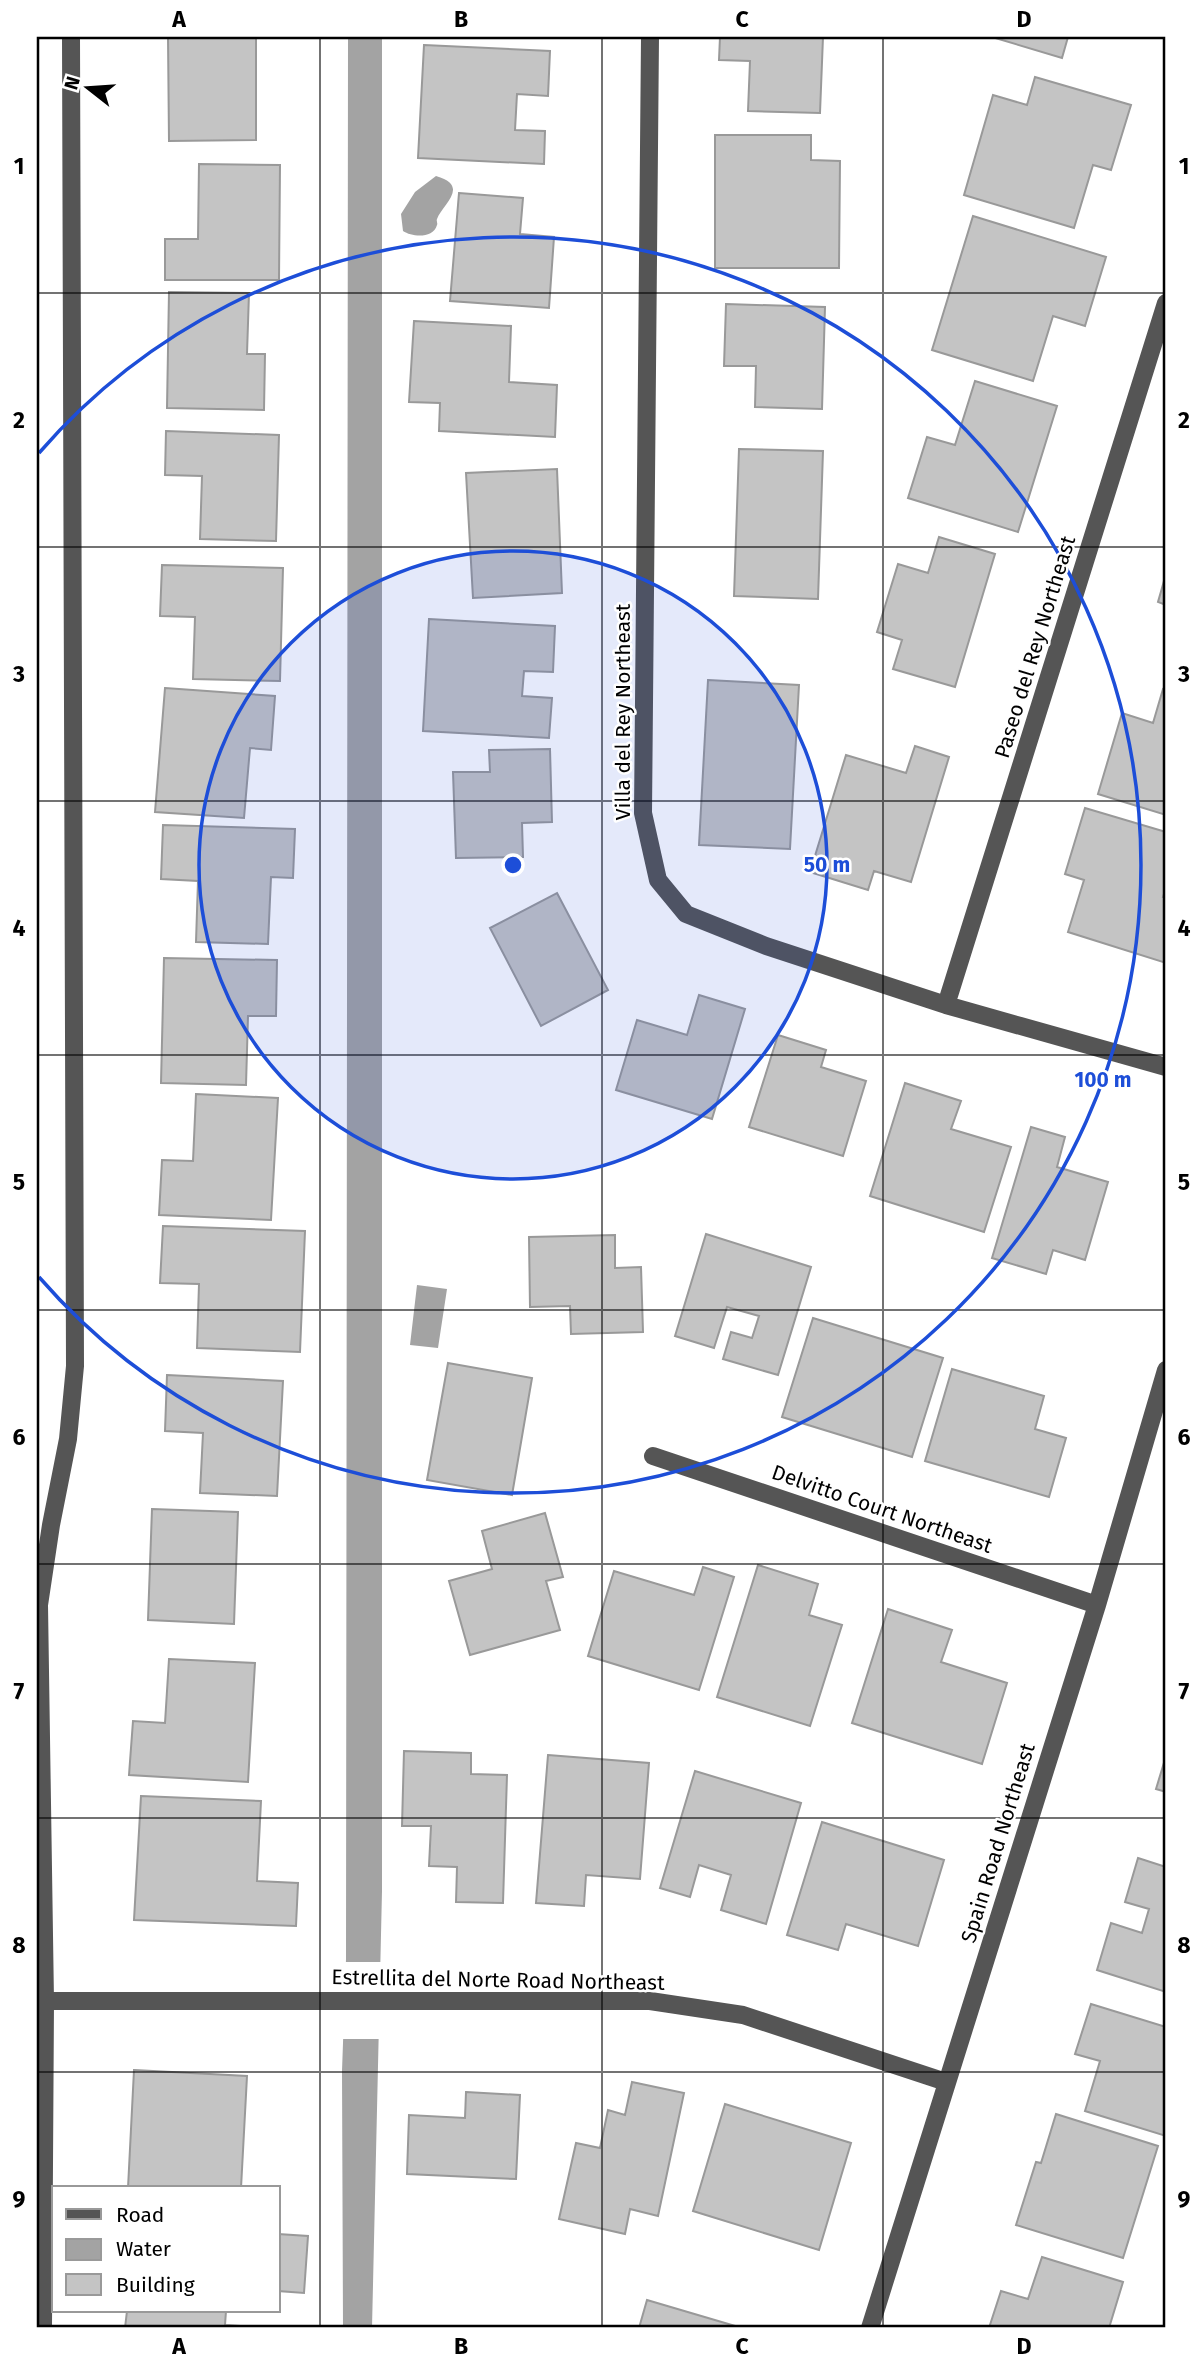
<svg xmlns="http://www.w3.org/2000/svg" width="1203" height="2365" font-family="'Fira Sans',sans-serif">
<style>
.water{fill:#a3a3a3}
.pier{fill:#fff}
.building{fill:#c4c4c4;stroke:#999;stroke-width:2}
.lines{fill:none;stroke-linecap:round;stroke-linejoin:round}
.minor{stroke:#555;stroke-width:18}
.grid{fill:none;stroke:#000;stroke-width:2;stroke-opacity:0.55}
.ring{fill:none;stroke:#1d4ed8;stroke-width:3.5}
.labels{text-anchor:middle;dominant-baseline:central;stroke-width:5;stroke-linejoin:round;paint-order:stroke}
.street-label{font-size:21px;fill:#000;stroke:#fff}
.centre{fill:#1d4ed8;stroke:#fff;stroke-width:3.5}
.ring-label{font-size:21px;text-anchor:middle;font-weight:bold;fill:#1d4ed8;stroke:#fff;stroke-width:5;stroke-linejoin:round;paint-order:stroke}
.neatline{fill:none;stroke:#000;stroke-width:2.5}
.grid-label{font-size:23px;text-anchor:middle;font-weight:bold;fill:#000}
</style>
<rect width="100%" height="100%" fill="#fff"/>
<path class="water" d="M348,37H382V1891L372,2328H343L342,2071L346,1959Z
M436,176C471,186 442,205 437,219C436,221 438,223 437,225C433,239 412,237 403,231L401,214L415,192Z
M417,1285L447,1289L438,1348L410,1345Z"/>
<path class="pier" d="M342,1962H383L381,2039H340Z"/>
<path class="building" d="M168,37H256V140L169,141Z
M720,37H823L820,113L748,111L750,61L719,60Z
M992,37H1068L1062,58Z
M424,45L550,51L548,96L517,94L515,130L545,131L544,164L418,158Z
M1035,77L1131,105L1111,170L1093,165L1074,228L964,195L993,95L1027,105Z
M715,135H811V160L840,161L839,268H715Z
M199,164L280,165L279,280H165V239H198Z
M459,193L523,198L520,234L554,237L549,308L450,301Z
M973,216L1106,257L1085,326L1053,316L1033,381L932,350Z
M169,292L249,293L247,354H265L264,410L167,408Z
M726,304L825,307L822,409L755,407L756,366H724Z
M414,321L511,326L509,382L557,385L555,437L439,431L440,403L409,402Z
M975,381L1057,406L1018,532L908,498L927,437L955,445Z
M166,431L279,435L276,541L200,539L202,476L165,475Z
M739,449L823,451L818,599L734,596Z
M557,469L562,593L473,598L466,473Z
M939,537L995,554L955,687L893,669L902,640L877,632L898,564L928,573Z
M162,565L283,568L280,681L193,679L195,617L160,616Z
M1166,574V605L1158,602Z
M429,619L555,626L553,672L524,671L522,696L552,698L549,738L423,731Z
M708,680L799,685L790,849L699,845Z
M165,688L275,696L271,750L250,748L244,818L155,812Z
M1163,689L1166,690V815L1098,794L1122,713L1153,723Z
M915,746L949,757L911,882L874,871L868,890L810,872L846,755L906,773Z
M550,749L552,822L522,823L523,857L456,858L453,772H490L489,750Z
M1085,808L1166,832V887L1163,897L1166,898V963L1068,932L1084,880L1065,874Z
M163,825L295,829L293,878L271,877L268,944L196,942L198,881L161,879Z
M557,893L608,990L541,1026L490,928Z
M164,958L277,960L276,1016H248L246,1085L161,1083Z
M699,995L745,1009L712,1119L616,1090L637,1020L687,1035Z
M778,1035L826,1050L821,1067L866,1081L843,1156L749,1127Z
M905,1083L961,1101L951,1129L1011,1147L984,1232L870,1196Z
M196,1094L278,1098L271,1220L159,1215L162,1160L193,1161Z
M1031,1127L1065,1137L1057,1167L1108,1182L1085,1260L1053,1250L1046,1274L992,1258Z
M163,1226L305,1231L300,1352L197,1348L199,1284L160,1283Z
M706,1234L811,1267L778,1375L723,1359L731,1332L752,1338L759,1316L727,1307L714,1348L675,1336Z
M615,1235V1268L641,1267L643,1332L571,1334L570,1306L530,1307L529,1237Z
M813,1318L943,1358L912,1457L782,1417Z
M448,1363L532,1378L512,1495L427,1480Z
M952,1369L1044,1396L1035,1429L1066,1438L1049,1497L925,1461Z
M167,1375L283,1381L277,1496L200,1493L203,1433L165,1431Z
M152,1509L238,1512L234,1624L148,1620Z
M545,1513L563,1577L546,1581L560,1630L470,1655L449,1581L492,1569L482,1531Z
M758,1565L818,1584L809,1615L842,1625L810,1726L717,1697Z
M703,1567L734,1577L699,1690L588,1656L614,1571L694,1595Z
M888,1609L952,1630L941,1662L1007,1683L982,1764L852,1723Z
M169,1659L255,1663L248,1782L129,1775L133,1721L165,1723Z
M404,1751L471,1753V1774L507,1775L503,1903L456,1902L457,1867L429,1866L431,1826H402Z
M548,1755L649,1763L640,1879L586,1875L584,1906L536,1903Z
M1166,1756V1792L1156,1789Z
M695,1771L801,1803L766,1924L721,1910L731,1875L699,1865L690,1897L660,1888Z
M141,1796L261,1801L257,1881L298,1883L296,1926L134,1920Z
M822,1822L944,1860L918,1946L846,1924L838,1950L787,1935Z
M1138,1858L1166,1867V1992L1097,1970L1111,1923L1142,1933L1149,1909L1125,1902Z
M1091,2004L1166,2027V2136L1085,2111L1100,2061L1075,2054Z
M134,2070L247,2076L241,2188H128Z
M632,2082L684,2093L658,2216L630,2209L625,2234L559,2219L576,2143L600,2148L608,2110L625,2115Z
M466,2092L520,2095L516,2179L407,2174L409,2115L465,2118Z
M725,2104L851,2143L819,2250L693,2211Z
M1056,2114L1158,2146L1123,2258L1016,2225L1036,2162L1041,2163Z
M278,2234L308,2236L304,2293L278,2291Z
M1042,2257L1123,2282L1109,2328H989L1001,2291L1028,2299Z
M647,2300L742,2328H639Z
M127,2311H226L225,2325L272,2328H125Z"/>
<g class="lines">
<path class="minor" d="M650,37L643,813L658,880L686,914L766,946L946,1005L1166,1067
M946,1005L1166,303
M653,1456L1097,1605
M37,2001H650L743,2015L946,2082
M43,2328L45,2001L39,1605L51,1525L68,1439L75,1366L71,37
M870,2328L1097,1605L1166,1370"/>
</g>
<path class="grid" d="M320,37V2328M602,37V2328M883,37V2328M37,293H1166M37,547H1166M37,801H1166M37,1055H1166M37,1310H1166M37,1564H1166M37,1818H1166M37,2072H1166"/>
<circle cx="513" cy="865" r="314" fill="#1d4ed8" fill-opacity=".12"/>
<g class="ring">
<circle cx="513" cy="865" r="314"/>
<path d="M39 453A628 628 0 1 1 39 1277"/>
</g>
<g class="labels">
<g class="street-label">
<text transform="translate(1035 647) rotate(-73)">Paseo del Rey Northeast</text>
<text transform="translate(623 712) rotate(-90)">Villa del Rey Northeast</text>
<text transform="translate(882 1509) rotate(19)">Delvitto Court Northeast</text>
<text transform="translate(998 1843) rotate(-73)">Spain Road Northeast</text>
<text transform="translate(498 1980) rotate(1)">Estrellita del Norte Road Northeast</text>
</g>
</g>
<circle cx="513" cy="865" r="10" class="centre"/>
<g class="ring-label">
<text x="827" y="872">50 m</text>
<text x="1103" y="1087">100 m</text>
</g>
<rect width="1203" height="2365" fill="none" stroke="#ffffff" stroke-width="77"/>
<rect x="52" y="2186" width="228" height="126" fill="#ffffff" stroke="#999999" stroke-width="2"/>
<rect x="66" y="2209" width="35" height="10" fill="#555555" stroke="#999999" stroke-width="2"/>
<text x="116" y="2222" font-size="21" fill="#000000">Road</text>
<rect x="66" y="2239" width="35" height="21" fill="#a3a3a3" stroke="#999999" stroke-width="2"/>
<text x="116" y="2256" font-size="21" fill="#000000">Water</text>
<rect x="66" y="2274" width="35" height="21" fill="#c4c4c4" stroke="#999999" stroke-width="2"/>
<text x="116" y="2292" font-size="21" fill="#000000">Building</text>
<g transform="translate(88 88) rotate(287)" stroke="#ffffff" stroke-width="5" paint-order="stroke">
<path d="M0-5L12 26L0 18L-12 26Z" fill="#000000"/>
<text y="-10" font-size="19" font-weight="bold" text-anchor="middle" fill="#000000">N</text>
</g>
<rect x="38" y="38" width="1126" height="2288" class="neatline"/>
<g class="grid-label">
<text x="179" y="27">A</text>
<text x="461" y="27">B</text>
<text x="742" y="27">C</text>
<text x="1024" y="27">D</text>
<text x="19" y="174">1</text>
<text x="1184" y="174">1</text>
<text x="19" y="428">2</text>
<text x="1184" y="428">2</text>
<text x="19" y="682">3</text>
<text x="1184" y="682">3</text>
<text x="19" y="936">4</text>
<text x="1184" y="936">4</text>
<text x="19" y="1190">5</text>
<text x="1184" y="1190">5</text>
<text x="19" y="1445">6</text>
<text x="1184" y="1445">6</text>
<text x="19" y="1699">7</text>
<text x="1184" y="1699">7</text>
<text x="19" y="1953">8</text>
<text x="1184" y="1953">8</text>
<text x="19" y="2207">9</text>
<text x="1184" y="2207">9</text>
<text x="179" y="2354">A</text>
<text x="461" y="2354">B</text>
<text x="742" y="2354">C</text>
<text x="1024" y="2354">D</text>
</g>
</svg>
